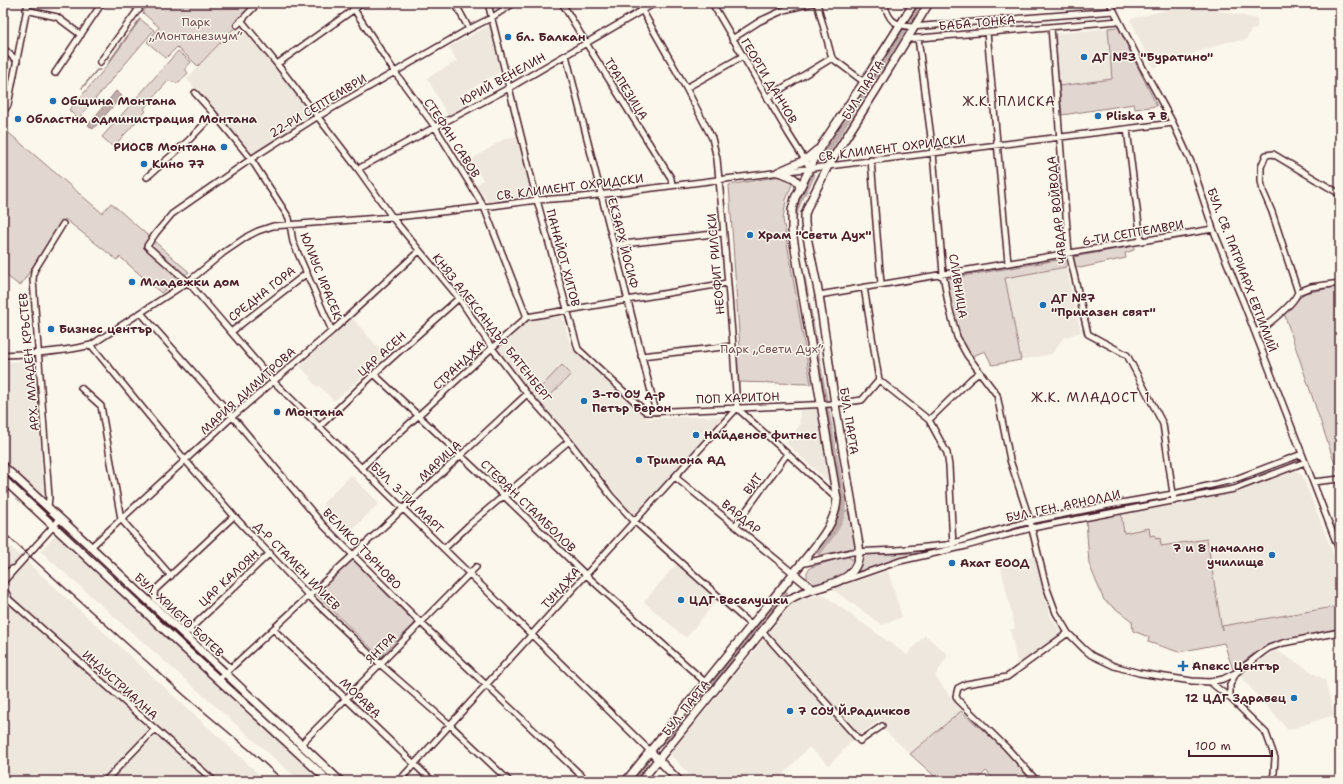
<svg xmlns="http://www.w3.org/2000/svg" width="1343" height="784" font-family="'Shantell Sans',sans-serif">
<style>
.built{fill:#eee7de}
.green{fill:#e2d7d0;stroke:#967b7e}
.water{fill:#bfadaa;stroke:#907477}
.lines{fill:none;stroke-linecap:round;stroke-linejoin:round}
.stream{stroke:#907477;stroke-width:1.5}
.canal{stroke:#bfadaa;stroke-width:6}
.street-casing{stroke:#4a1f2b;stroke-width:8}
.secondary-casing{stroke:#4a1f2b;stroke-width:10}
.street{stroke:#fbf7ec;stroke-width:5}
.secondary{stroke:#fbf7ec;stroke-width:7}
.rail{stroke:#4a1f2b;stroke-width:1.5}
.poi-dot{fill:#1f6fb2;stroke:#fbf7ec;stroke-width:1.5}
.labels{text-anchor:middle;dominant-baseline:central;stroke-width:3;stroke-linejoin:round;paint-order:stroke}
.park-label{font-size:12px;fill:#704d54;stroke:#fbf7ec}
.street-label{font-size:12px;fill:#4a1f2b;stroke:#fbf7ec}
.poi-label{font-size:12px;font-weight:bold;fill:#4a1f2b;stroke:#fbf7ec;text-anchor:start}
.neighbourhood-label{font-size:13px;letter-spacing:1px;fill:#4a1f2b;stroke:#fbf7ec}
</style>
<rect width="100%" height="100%" fill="#fbf7ec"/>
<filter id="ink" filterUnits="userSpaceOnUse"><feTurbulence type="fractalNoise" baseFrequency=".025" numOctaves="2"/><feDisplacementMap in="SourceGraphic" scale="8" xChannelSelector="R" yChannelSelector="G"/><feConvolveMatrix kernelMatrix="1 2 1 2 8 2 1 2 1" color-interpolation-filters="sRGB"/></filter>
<g filter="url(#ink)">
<path class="built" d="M1191,4L1257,19V29L1251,30L1246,40L1226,42L1153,68L1130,19Z
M237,25L277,64L317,117L251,159L187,79Z
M490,25L500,72L459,96L465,107L448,116L427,78L457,61L449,47Z
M1108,28L1112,80L1059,86L1055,34Z
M517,136L534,197L488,202L476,185L483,180L471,160L504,139Z
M1066,267L1081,332L1063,338L1052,354L1021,360L1005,278Z
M563,316L570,345L647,418L725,416L634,515L528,388L497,348L526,321Z
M352,318L386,356L334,401L319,386L317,387L310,379L311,378L300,366Z
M34,361L44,497L3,461V362Z
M817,408L821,435L827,442L835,482L830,483L786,443L800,425V410Z
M1294,470L1298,472L1302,475L1340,571V606L1222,626L1207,539L1161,546L1156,539L1150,536L1124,533L1121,513L1147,509L1228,492L1254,484L1286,471Z
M351,475L379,503L350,532L322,504Z
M57,534L325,781H300L40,551Z
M3,540L220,738L266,781H3Z
M1034,556L1050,615L1062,633L1018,665L1010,630L1015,628L1000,564Z
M677,563L718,599L686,638L644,602Z
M888,571L902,617L882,625L832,589Z
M822,594L907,655L925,635L948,655L935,676L961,711L910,754L884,730L888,726L881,719L858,736L768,634L790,606L799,600Z
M765,638L854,739L829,765L809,747L777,781H695L670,754Z
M1276,650L1325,680L1334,715L1288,730L1238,674Z"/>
<path class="green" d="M147,3H258L198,66L177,47L166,58L147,42L159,27L143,13Z
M140,19L154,30L78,119L69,110L103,71Z
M1118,27L1157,106L1135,109L1134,104L1062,115L1059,86L1112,79L1108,28Z
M178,51L191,62L185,69L188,73L179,83L168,81L151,100L153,102L152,104L149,102L144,109L146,111L113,147L102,137Z
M3,128L102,213L111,203L189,272L161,293L120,257L117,260L65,219L20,286L3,273Z
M780,176L789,179L792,184L786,200L783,219L811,384L738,382L737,352L740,348L729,185Z
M1134,246V250L1125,253L1126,258L1080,268L1075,266L1073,257Z
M1064,259L1066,267L1005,278L1021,360L992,365L985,351L970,357L958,338L945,279Z
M1340,286V479L1284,313L1305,293Z
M562,365L571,374L550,396L541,387Z
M848,510L856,548L821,555L819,553C830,540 842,528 845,511Z
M1121,513L1124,533L1149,528L1150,536L1155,535L1156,539L1160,538L1161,546L1207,539L1222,630V626L1340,606V628L1279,642L1256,652L1233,670L1224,643L1179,652L1148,642L1149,637L1133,631L1132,621L1104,600L1089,564L1086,519Z
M918,553L857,572L862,555Z
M846,556L852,559L853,563C847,576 818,592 807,580V572L811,567Z
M353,560L415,623L380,657L316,594Z
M961,711L1004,749L1029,778L1026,781H996L986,771L976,781H940L910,754Z"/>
<path class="water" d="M116,91L122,96L93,129L88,125Z"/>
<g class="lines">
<path class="stream" d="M109,62L140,19
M82,88L97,70H100"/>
<path class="canal" d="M824,156L920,3
M795,214L798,203L812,176
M803,279L843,502C844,522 830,537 819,552
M663,745L785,593
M634,781L647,765"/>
<defs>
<path id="street" d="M132,3L139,10
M350,3L394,71L435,127L484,207L527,317
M455,3L469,29
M488,3L537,200L578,349L646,412L832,404L862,400L879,380L864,287
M514,3L491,18L469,29L317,117L251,159L172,214L156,233L147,246L188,282L273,381L650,751
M562,3L586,43L671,178L672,185
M638,3L686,88L712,138L717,159L722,211L733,346L737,408L837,499
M712,3L788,133L810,168
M817,3L832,58L864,82
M884,3C889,21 893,24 911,27L1114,11
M1110,3L1143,68L1173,123L1191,162L1213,229L1244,304L1340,552
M26,10L57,17L81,35
M241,20L277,64L358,169L395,221L459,298L492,348L527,394L569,441L611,496L634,521L752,626
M237,25L258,3
M1051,27L1069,253L1088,334L1127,355L1163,424L1174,501
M987,32L1008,263
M918,38L933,153L943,274L948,303L957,337L967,355L997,395L1010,460L1030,521L1046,586L1056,613L1068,633L1084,649L1091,655L1114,666L1139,673L1192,681L1210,682L1223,679L1237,672L1263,652L1269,648L1283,643L1340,632
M732,39L760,21L784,10L812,3
M908,39L1119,21
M3,48L17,61
M566,55L656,412
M100,62L143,3
M277,64L363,3
M55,73L102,3
M686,88L743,56
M195,93L214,114L251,159L282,207L289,218L293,242L332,331
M768,97L832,58
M3,112L8,105L28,3
M1127,129L1141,241
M871,160L881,284
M358,169L435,127L509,88L655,3
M147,177L188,141L214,114
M614,245L723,233
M1298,292L1272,212L1263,191L1261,181V167L1266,155L1273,154L1340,194
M819,295L1213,229
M141,313L226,409L324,526L421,623L587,781
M231,332L307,273
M1255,332C1265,328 1295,303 1298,292L1311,287L1340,283
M91,345L186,461L234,516L309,596L380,664L450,725L509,781
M3,355C32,354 62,352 91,345L188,282L223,253L248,236L258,231L273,226L406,216L484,207L537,200L582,197L1173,123
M641,356L733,346
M374,374L504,496L586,575L706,683
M879,380L929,420L947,453L949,466L953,546
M81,388L101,406L121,519L171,576
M929,420L971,379L980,372
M319,427L374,374L459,298
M361,468L492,348L527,317L727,283
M675,477L793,573
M1313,482L1340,479
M48,507L49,497L33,280L34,271L63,224
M735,526L787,454
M91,547L232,417L332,331L419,251
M444,549L469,525L569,441
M801,564L852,552L897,550L946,545L1030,521L1109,505L1173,494L1233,480L1302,454
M3,575L12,569
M845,580L900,561L966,546L1032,528L1234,489L1305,462
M3,582L60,519
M3,588L8,596
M3,594L214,781
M273,629L432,781
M188,631L270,553
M762,631L860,741L882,726
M231,668L155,599L154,595L155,590L234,516
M218,680L527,394
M1210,682L1230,698L1266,733L1275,758L1274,773L1272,781
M1230,698V685L1236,673
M301,744L476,567
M105,781L155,729
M399,781L737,408
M1035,781L1036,780L1006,747L958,700L956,696L958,688L966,684L1007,677L1068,633"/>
<path id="secondary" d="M778,172L805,160L817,150
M778,172C787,175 798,177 800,188
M3,466L91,547L340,781
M3,479L184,648L329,781
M793,573L812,589
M650,751L679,781
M626,781L801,564C816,545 836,524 837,499L792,231V210L795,198L821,146L864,82L914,3
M641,781L784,604C809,580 863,593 859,545L835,404L819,295L806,232L805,223V214L809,204L828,166L876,90L929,3"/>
</defs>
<use href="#street" class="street-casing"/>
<use href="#secondary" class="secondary-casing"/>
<use href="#street" class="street"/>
<use href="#secondary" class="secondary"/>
<path class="rail" d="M3,532L184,695L253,753L284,781"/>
</g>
</g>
<g class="poi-dot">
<circle cx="508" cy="37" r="4"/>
<circle cx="1084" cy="57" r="4"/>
<circle cx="53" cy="101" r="4"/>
<circle cx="1098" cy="116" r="4"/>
<circle cx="18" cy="119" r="4"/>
<circle cx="224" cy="147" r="4"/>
<circle cx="144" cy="164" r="4"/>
<circle cx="750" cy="235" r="4"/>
<circle cx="132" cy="282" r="4"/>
<circle cx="1043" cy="305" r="4"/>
<circle cx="51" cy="329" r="4"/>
<circle cx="584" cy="401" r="4"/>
<circle cx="277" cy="412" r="4"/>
<circle cx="696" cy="435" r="4"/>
<circle cx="639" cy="460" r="4"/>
<circle cx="1272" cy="555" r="4"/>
<circle cx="952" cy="563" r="4"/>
<circle cx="681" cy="600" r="4"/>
<path d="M1181 660h4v4h4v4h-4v4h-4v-4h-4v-4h4z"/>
<circle cx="1294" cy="698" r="4"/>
<circle cx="790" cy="711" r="4"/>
</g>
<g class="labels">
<g class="park-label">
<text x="196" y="22">Парк<tspan x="196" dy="14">„Монтанезиум“</tspan></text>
<text x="772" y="349">Парк „Свети Дух“</text>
</g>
<g class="street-label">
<text transform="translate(977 23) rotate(-5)">БАБА ТОНКА</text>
<text transform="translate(503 79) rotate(-29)">ЮРИЙ ВЕНЕЛИН</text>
<text transform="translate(769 81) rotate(59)">ГЕОРГИ ДАНЧОВ</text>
<text transform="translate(626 89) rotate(58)">ТРАПЕЗИЦА</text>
<text transform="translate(863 90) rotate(-58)">БУЛ. ПАРТА</text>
<text transform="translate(318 106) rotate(-31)">22-РИ СЕПТЕМВРИ</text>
<text transform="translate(452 138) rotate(57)">СТЕФАН САВОВ</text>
<text transform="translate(892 148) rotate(-7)">СВ. КЛИМЕНТ ОХРИДСКИ</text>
<text transform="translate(570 187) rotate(-7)">СВ. КЛИМЕНТ ОХРИДСКИ</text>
<text transform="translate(1057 210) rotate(-96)">ЧАВДАР ВОЙВОДА</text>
<text transform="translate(1133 233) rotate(-10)">6-ТИ СЕПТЕМВРИ</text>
<text transform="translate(623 243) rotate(76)">ЕКЗАРХ ЙОСИФ</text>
<text transform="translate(563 258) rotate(75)">ПАНАЙОТ ХИТОВ</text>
<text transform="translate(716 264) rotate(-95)">НЕОФИТ РИЛСКИ</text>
<text transform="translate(1242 270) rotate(69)">БУЛ. СВ. ПАТРИАРХ ЕВТИМИЙ</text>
<text transform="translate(321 276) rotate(68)">ЮЛИУС ИРАСЕК</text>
<text transform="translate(958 286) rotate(81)">СЛИВНИЦА</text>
<text transform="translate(262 294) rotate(-38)">СРЕДНА ГОРА</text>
<text transform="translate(492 328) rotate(52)">КНЯЗ АЛЕКСАНДЪР БАТЕНБЕРГ</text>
<text transform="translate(382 354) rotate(-42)">ЦАР АСЕН</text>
<text transform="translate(29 362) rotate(-95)">АРХ. МЛАДЕН КРЪСТЕВ</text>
<text transform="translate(459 365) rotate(-43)">СТРАНДЖА</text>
<text transform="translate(248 391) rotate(-42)">МАРИЯ ДИМИТРОВА</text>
<text transform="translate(738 398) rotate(-2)">ПОП ХАРИТОН</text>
<text transform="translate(849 421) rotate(81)">БУЛ. ПАРТА</text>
<text transform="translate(440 461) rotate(-43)">МАРИЦА</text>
<text transform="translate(753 484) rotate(-54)">ВИТ</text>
<text transform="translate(407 498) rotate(44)">БУЛ. 3-ТИ МАРТ</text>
<text transform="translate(528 506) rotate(44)">СТЕФАН СТАМБОЛОВ</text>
<text transform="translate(1063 506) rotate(-12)">БУЛ. ГЕН. АРНОЛДИ</text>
<text transform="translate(741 517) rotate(39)">ВАРДАР</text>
<text transform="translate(362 549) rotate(46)">ВЕЛИКО ТЪРНОВО</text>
<text transform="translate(297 566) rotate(46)">Д-Р СТАМЕН ИЛИЕВ</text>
<text transform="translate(229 578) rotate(-43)">ЦАР КАЛОЯН</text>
<text transform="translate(561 588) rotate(-48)">ТУНДЖА</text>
<text transform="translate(179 615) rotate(43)">БУЛ. ХРИСТО БОТЕВ</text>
<text transform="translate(381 648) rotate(-45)">ЯНТРА</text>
<text transform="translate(120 685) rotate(42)">ИНДУСТРИАЛНА</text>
<text transform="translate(360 698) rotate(44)">МОРАВА</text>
<text transform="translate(686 708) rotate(-51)">БУЛ. ПАРТА</text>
</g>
<g class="poi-label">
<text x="516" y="37">бл. Балкан</text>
<text x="1092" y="57">ДГ №3 "Буратино"</text>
<text x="61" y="101">Община Монтана</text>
<text x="1106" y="116">Pliska 7 B</text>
<text x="26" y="119">Областна администрация Монтана</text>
<text x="216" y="147" text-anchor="end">РИОСВ Монтана</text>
<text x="152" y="164">Кино 77</text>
<text x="758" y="235">Храм "Свети Дух"</text>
<text x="140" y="282">Младежки дом</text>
<text x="1051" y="298">ДГ №7<tspan x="1051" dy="14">"Приказен свят"</tspan></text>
<text x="59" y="329">Бизнес център</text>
<text x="592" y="394">3-то ОУ д-р<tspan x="592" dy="14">Петър Берон</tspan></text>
<text x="285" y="412">Монтана</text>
<text x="704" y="435">Найденов фитнес</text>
<text x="647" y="460">Тримона АД</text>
<text x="1264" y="548" text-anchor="end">7 и 8 начално<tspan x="1264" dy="14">училище</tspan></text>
<text x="960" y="563">Ахат ЕООД</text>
<text x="689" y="600">ЦДГ Веселушки</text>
<text x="1192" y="666">Апекс Център</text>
<text x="1286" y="698" text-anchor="end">12 ЦДГ Здравец</text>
<text x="798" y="711">7 СОУ Й.Радичков</text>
</g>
<g class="neighbourhood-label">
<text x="1009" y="101">Ж.К. ПЛИСКА</text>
<text x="1091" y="397">Ж.К. МЛАДОСТ 1</text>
</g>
</g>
<rect width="1343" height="784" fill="none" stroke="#fbf7ec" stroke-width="16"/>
<rect x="8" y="8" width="1327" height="768" fill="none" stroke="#4a1f2b" stroke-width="1.5" filter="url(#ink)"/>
<path d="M1189 750v6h83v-6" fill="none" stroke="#4a1f2b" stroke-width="2"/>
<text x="1195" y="750" font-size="12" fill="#4a1f2b" stroke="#fbf7ec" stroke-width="3" paint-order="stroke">100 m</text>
</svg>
